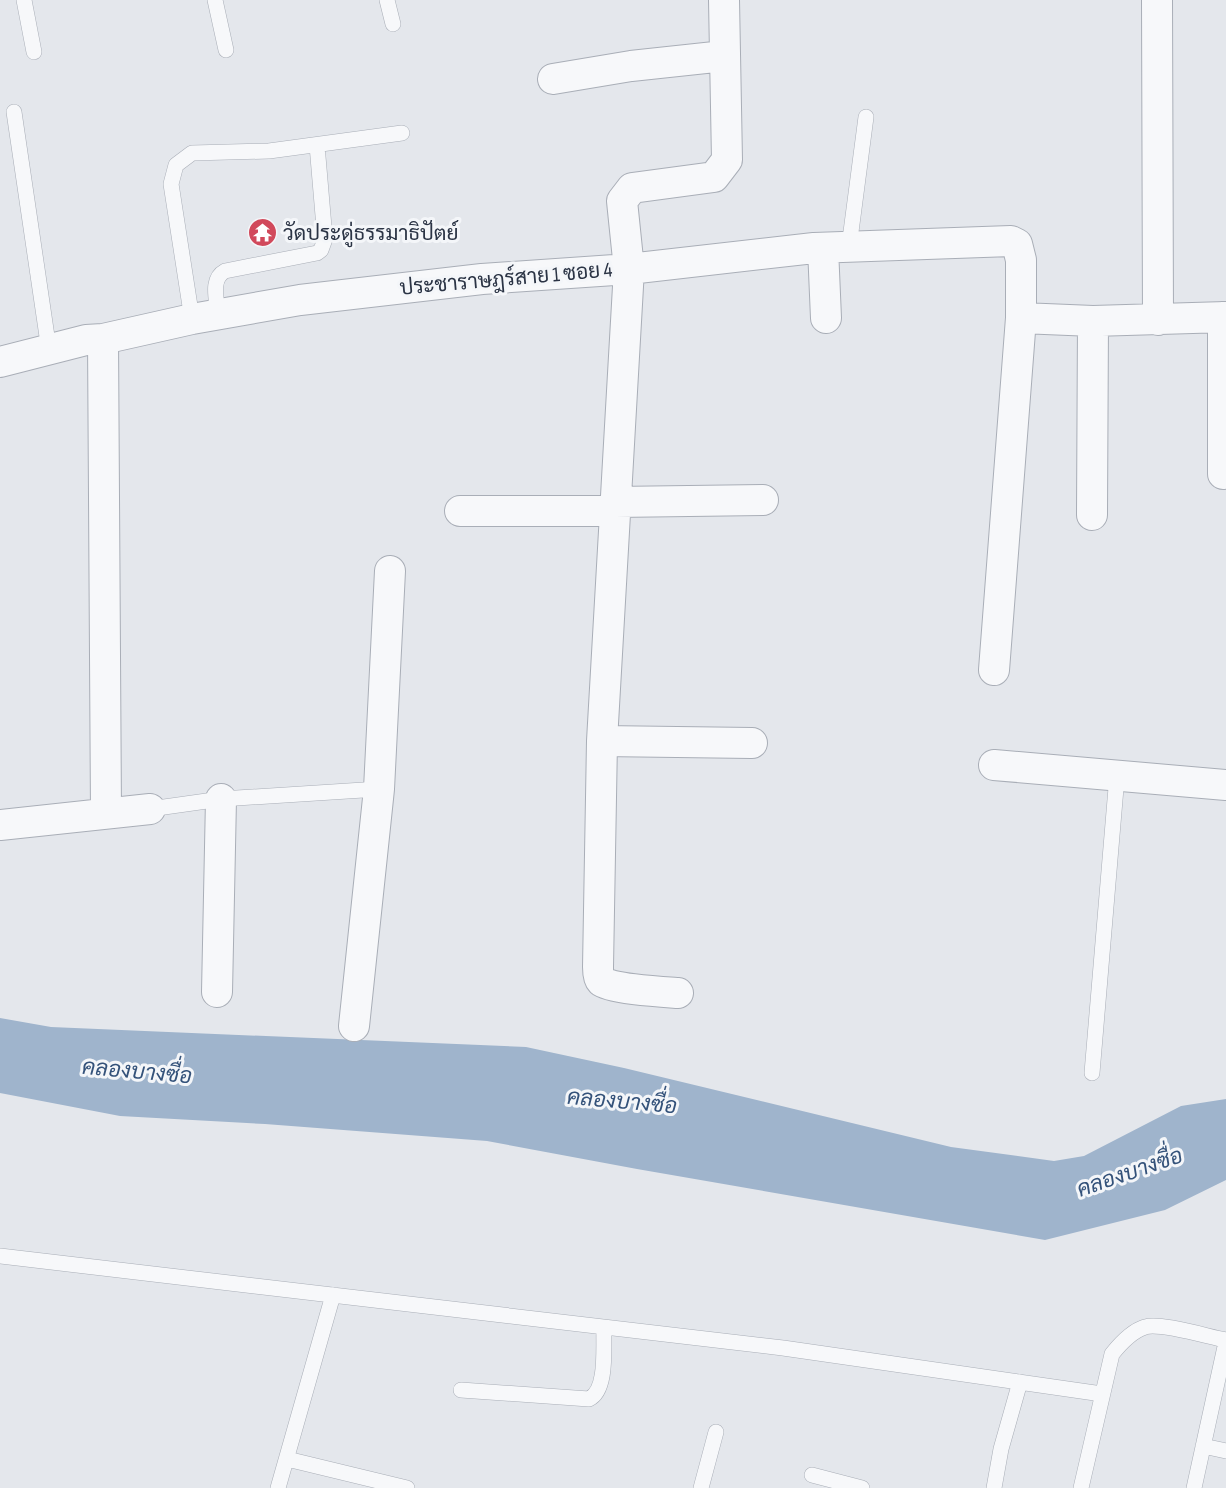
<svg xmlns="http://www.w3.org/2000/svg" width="1226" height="1488" font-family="'Sofia Sans Condensed',Sarabun,sans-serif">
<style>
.water{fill:#9fb4cc}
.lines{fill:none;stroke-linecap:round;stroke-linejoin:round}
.lane-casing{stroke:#a9aeb7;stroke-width:16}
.street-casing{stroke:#a9aeb7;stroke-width:32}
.lane{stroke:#f7f8fa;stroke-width:15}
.street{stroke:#f7f8fa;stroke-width:30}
.labels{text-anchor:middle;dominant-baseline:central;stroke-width:6;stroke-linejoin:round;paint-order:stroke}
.poi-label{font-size:21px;fill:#2b3445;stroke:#f4f6f9;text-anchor:start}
.street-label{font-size:21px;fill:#2b3445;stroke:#f4f6f9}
.water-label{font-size:22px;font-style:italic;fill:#34527a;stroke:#f4f6f9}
</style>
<rect width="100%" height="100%" fill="#e4e7ec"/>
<path class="water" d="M0,1018L51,1027L526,1047L624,1068L951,1147L1054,1161L1084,1156L1181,1106L1226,1099V1180L1165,1210L1045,1240L637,1169L487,1141L265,1124L120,1116L0,1093Z"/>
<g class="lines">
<defs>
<path id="lane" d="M24,0L34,52
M215,0L226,50
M387,0L393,24
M14,112L49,350
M849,247L866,117
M218,315C217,300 210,279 225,271L317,253L321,250L325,239L317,145
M192,319L171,184L176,165L192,153L269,151L402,133
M150,809L221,799L379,789
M1092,1073L1117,776
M0,1256L783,1348L1102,1394
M461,1390L589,1399C608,1390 603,1346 604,1327
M1203,1446L1226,1451
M287,1459L407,1488
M812,1475L862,1488
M278,1488L333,1295
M701,1488L716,1432
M994,1488L1001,1449L1020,1382
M1081,1488L1112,1354C1120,1344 1132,1331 1145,1327C1160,1322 1209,1337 1226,1340
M1194,1488L1226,1342"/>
<path id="street" d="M1157,0L1158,320
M553,79L631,66L724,56
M823,248L826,318
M1223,317V474
M1021,318L1093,321L1226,317
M103,339L106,813
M0,362L86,340L103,339L192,319L300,300L482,279L629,269L814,248L1011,241L1017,244L1021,260V318L994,670
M615,502L763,500
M460,511H615
M1092,515L1093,321
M602,741L752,743
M994,765L1226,785
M0,825L150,809
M217,992L221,799
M678,993C664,992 610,989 601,981C598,978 598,971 598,967L602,741L629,269L622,201L632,188L714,177L727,160L724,0
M354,1026L379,789L390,571"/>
</defs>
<use href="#lane" class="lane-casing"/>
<use href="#street" class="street-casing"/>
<use href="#lane" class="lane"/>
<use href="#street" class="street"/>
</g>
<defs>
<symbol id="temple-disc" viewBox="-11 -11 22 22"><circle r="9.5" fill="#d1495b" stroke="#f4f6f9"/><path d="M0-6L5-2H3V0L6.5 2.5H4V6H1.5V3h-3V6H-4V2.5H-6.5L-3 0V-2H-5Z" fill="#fff"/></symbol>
</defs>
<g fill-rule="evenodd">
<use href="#temple-disc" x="246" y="216" width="33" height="33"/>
</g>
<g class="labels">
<g class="poi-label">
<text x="283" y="233">วัดประดู่ธรรมาธิปัตย์</text>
</g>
<g class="street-label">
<text transform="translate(506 279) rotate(-5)">ประชาราษฎร์สาย 1 ซอย 4</text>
</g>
<g class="water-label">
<text transform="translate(137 1072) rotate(5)">คลองบางซื่อ</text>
<text transform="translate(622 1102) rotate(5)">คลองบางซื่อ</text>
<text transform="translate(1130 1173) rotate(-19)">คลองบางซื่อ</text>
</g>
</g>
</svg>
